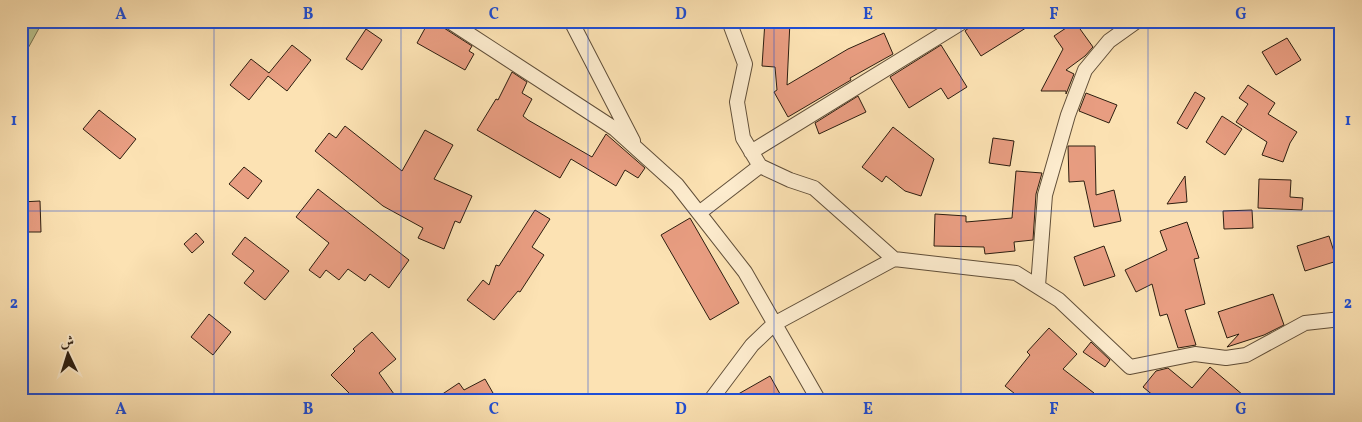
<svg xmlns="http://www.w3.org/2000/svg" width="1362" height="422" font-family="Vollkorn,Amiri,serif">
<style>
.green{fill:#bac490;stroke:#747150}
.building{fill:#e89d81;stroke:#2d1e10}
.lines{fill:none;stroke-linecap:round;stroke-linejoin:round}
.street-casing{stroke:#614f39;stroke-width:16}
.street{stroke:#fdecce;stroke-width:14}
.grid{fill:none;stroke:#1d4ed8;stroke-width:1;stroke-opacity:0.55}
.neatline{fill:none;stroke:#1d4ed8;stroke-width:2}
.grid-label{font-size:16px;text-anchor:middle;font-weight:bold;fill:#1d4ed8}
</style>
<rect width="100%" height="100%" fill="#fce2b3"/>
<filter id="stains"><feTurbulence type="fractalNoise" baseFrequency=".004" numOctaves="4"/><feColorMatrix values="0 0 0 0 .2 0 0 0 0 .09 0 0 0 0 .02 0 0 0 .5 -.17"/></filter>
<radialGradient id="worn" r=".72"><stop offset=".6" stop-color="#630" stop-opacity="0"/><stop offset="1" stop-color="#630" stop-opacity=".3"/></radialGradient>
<path class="green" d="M21,21H43L21,61Z"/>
<path class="building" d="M429,21L441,22L444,28L472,46L469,51L474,54L465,70L417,43Z
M765,21H790L787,85L848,49L884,33L893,54L850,78L851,80L788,117L774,92L777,90L775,67L762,66Z
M973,21H1037L981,56L965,31L971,26Z
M1106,21H1122L1111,29Z
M1075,22L1093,47L1085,56L1066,70L1074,74L1066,94V91H1041L1063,49L1054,36Z
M366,29L382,40L362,70L346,59Z
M1287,38L1301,60L1276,75L1262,52Z
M292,45L311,60L287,91L268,76L249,100L230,85L251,59L269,73Z
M941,45L967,87L948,99L941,88L909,108L890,77Z
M512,72L527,82L522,93L532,99L523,116L528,120L592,157L606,134L645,168L638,178L625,170L616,186L571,159L560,178L477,130L496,99L498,100Z
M1248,85L1275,103L1268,114L1297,132L1290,143L1283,162L1262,155L1267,142L1236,122L1248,104L1239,98Z
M1195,92L1205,98L1187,129L1177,123Z
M1086,93L1117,105L1109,123L1079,111Z
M858,96L866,112L819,134L815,123Z
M99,110L136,139L120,159L83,129Z
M1222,116L1242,129L1225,155L1206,142Z
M345,126L402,171L425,130L453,145L434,179L472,196L460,223L455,221L444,249L418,238L423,228L383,206L315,151L329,133L336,138Z
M893,127L934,159L921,196L905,191L886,176L882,182L862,167Z
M993,138L1014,141L1010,166L989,163Z
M1068,146H1095L1096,195L1114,190L1121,221L1094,227L1084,181L1069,182Z
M244,167L262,181L248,199L229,184Z
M1016,171L1042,173L1036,194L1033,240L1014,242L1015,251L985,254L984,247L934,246L935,214L966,216V222L1012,218Z
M1185,176L1187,202L1167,204Z
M1259,179L1291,180L1290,197L1303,198L1302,210L1258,208Z
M318,189L409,260L389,288L370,274L365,281L348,269L339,280L326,270L320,278L309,270L329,243L296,217Z
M40,201L41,232H21V202Z
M535,210L550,219L532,247L544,255L520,292L518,291L494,320L467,300L483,280L489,285L496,265L499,266Z
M1252,210L1253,228L1224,229L1223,211Z
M690,218L739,303L710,320L661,235Z
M1187,222L1199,258L1194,259L1205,304L1185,310L1196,345L1178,348L1167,314L1160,316L1152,284L1136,292L1125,270L1167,250L1160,231Z
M196,233L204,242L192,253L184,244Z
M1329,236L1337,261L1305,271L1297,246Z
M245,237L289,271L265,300L244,283L254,271L232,254Z
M1104,246L1115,276L1084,286L1074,257Z
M1273,294L1284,325L1264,335L1227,347L1239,334L1227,338L1218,312Z
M209,314L231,332L213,355L191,337Z
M1049,328L1077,354L1063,369L1094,393L1088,401H1024L1005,386L1030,355L1027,352Z
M372,332L396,359L379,373L399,401H357L331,375L355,351L353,349Z
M1091,342L1110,360L1105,367L1083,352Z
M1210,367L1250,401H1160L1143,387L1156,371L1168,368L1192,388Z
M770,376L784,401H726Z
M485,379L493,393L479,401H432L459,383L464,390Z"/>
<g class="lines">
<defs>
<path id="street" d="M449,21L615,129L677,185L745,272L819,401
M571,21L633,141
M729,21L745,64L737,102L743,138L760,166L790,180L814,188L894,259
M751,152L964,21
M699,213L760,166
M1038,286L1045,195L1068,115L1085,70L1109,41L1137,21
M710,401L752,345L774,324L894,259L1016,273L1059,300L1130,367L1195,354L1226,358L1246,355L1305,323L1341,319"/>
</defs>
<use href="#street" class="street-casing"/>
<use href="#street" class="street"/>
</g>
<path class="grid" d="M214,21V401M401,21V401M588,21V401M774,21V401M961,21V401M1148,21V401M21,211H1341"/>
<rect width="1362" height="422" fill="none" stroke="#fce2b3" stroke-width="55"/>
<g transform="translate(68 354) rotate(356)" stroke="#fdecce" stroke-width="4" paint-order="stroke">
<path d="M0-4L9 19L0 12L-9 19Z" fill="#2d1e10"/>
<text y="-8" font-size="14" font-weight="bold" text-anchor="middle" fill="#2d1e10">ش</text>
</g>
<rect x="28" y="28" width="1306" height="366" class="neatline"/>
<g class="grid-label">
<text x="121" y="19">A</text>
<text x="308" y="19">B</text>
<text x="494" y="19">C</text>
<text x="681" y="19">D</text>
<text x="868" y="19">E</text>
<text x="1054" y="19">F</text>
<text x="1241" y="19">G</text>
<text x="14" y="125">1</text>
<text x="1348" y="125">1</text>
<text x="14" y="308">2</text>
<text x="1348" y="308">2</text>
<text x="121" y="414">A</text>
<text x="308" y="414">B</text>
<text x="494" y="414">C</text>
<text x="681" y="414">D</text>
<text x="868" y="414">E</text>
<text x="1054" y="414">F</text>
<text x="1241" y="414">G</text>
</g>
<rect width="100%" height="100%" filter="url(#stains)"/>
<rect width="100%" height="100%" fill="url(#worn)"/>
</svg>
